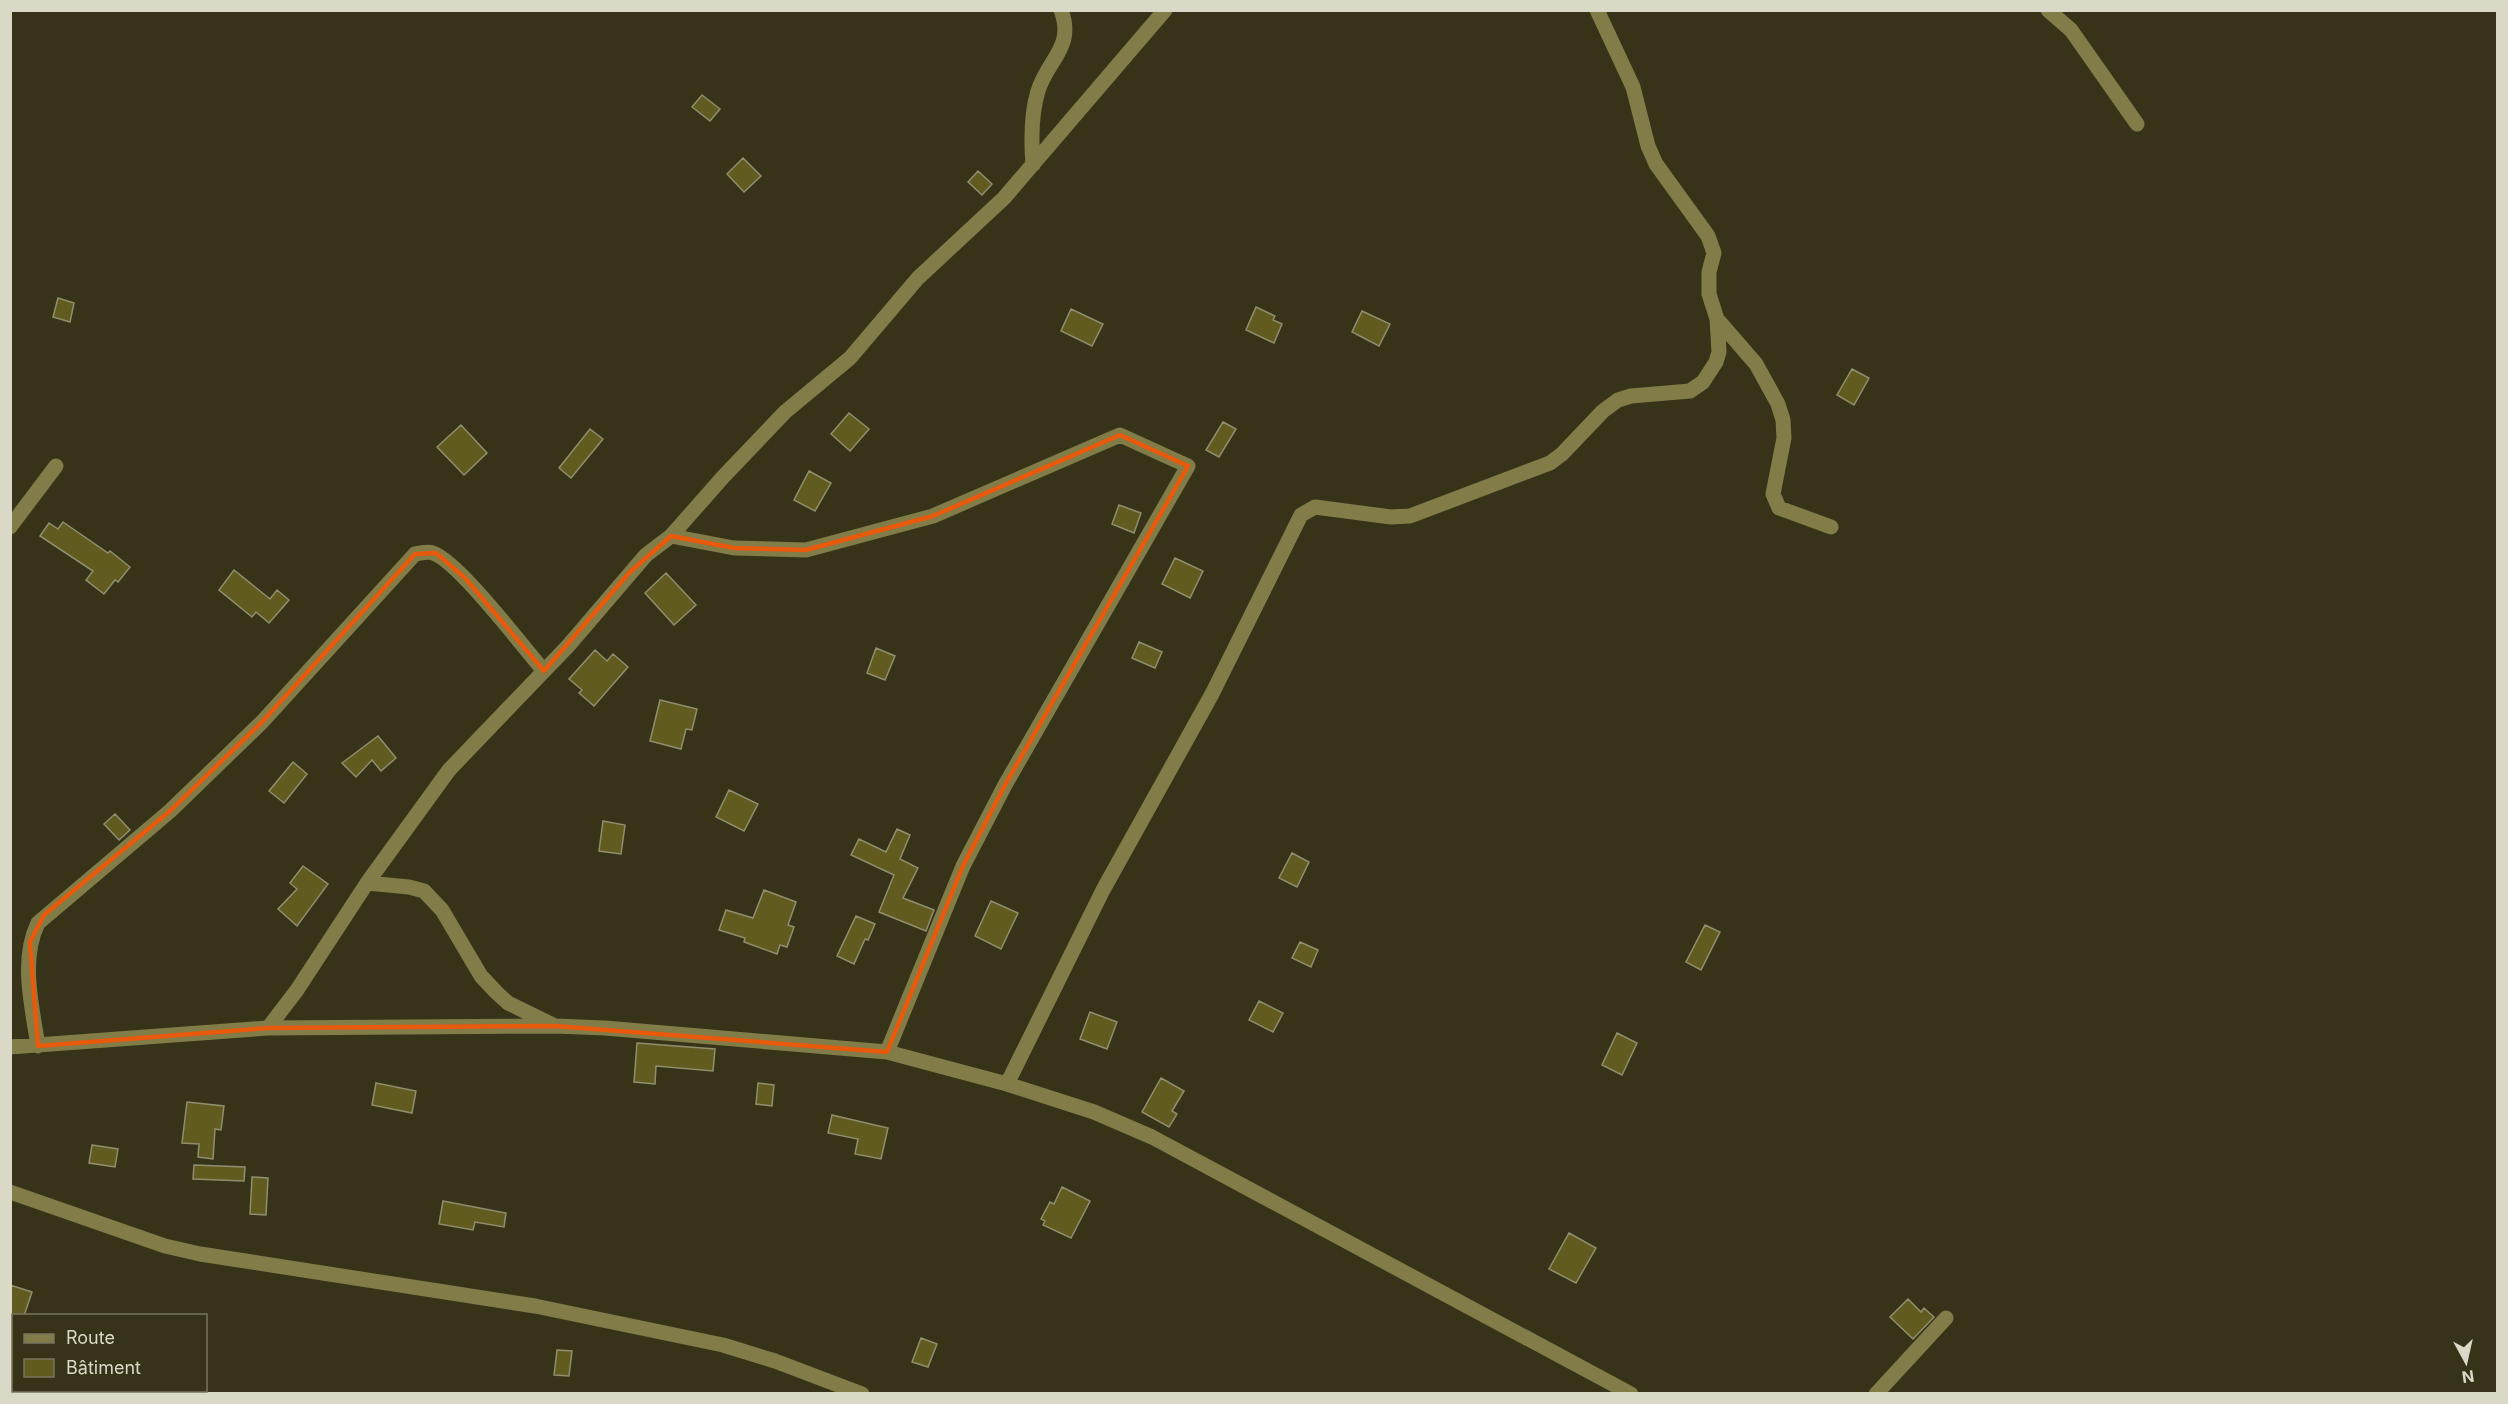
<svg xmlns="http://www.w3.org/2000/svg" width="2508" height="1404" font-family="Inter,sans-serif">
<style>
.building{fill:#625b1f;stroke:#908e6f;stroke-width:1.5}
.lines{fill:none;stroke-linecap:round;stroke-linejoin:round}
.minor{stroke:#827c48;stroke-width:15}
.marked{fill:none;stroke:#e8590c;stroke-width:4.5;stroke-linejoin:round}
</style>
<rect width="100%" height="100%" fill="#363318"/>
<path class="building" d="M702,95L720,109L710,121L692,107Z
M743,158L761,176L744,192L727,174Z
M978,171L992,184L982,195L968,182Z
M58,298L74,303L70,322L53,317Z
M1256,307L1275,316L1273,320L1282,324L1274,343L1246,330Z
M1071,309L1103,324L1092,346L1061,331Z
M1362,311L1390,324L1379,346L1352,332Z
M1852,369L1869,378L1854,405L1837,395Z
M849,413L869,429L850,451L831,434Z
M1223,422L1236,429L1219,457L1206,450Z
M461,425L487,453L464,475L437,447Z
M590,429L603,439L571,478L559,468Z
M809,471L831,483L815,511L794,500Z
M1119,505L1141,513L1134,533L1112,524Z
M63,522L108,553L110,551L130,567L118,582L115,580L104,594L86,580L93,571L40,536L49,523L58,529Z
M1175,558L1203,571L1190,598L1162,584Z
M234,570L270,599L277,590L289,600L269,623L256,612L252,617L219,590Z
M666,573L696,605L674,625L645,593Z
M1139,642L1162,652L1155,668L1132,658Z
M876,648L895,656L885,680L867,673Z
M595,650L607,661L613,654L628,667L594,706L579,693L582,690L569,679Z
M660,700L697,709L692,730L686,729L681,749L650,741Z
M378,736L396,758L381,771L372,760L356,777L342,763Z
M293,762L307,774L284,803L269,791Z
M729,790L758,804L744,831L716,817Z
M115,814L130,830L119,840L104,824Z
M603,821L625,825L621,854L599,851Z
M897,829L910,835L900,859L918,868L903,898L934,910L926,931L879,912L894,875L851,855L859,839L886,852Z
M1292,853L1309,862L1297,887L1279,878Z
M303,866L328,884L297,926L278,909L297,889L290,883Z
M764,890L796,902L788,925L794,927L787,947L780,945L777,954L744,942L745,938L719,930L726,910L753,918Z
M991,901L1018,913L1001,949L975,936Z
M856,916L875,924L868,940L865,939L854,964L837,956Z
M1705,925L1720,932L1701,970L1686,962Z
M1300,942L1318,950L1311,967L1292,958Z
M1259,1001L1283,1013L1273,1032L1249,1020Z
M1090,1012L1117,1022L1107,1049L1080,1039Z
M1617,1033L1637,1043L1622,1075L1602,1065Z
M637,1043L715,1049L713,1071L656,1066L655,1084L634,1082Z
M1161,1078L1184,1091L1172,1111L1177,1114L1169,1127L1142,1112Z
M376,1083L416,1091L412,1113L372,1105Z
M758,1083L774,1085L772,1106L756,1104Z
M187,1102L224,1106L221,1130L215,1129L213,1159L198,1157L199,1144L182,1143Z
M832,1115L888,1128L881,1159L855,1154L858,1139L828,1133Z
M92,1145L118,1149L115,1167L89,1163Z
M194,1165L245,1167L244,1181L193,1179Z
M252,1177L268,1178L266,1215L250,1214Z
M1062,1187L1090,1201L1071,1238L1043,1225L1045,1221L1041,1219L1050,1202L1054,1204Z
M443,1201L506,1213L504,1227L475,1222L473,1230L439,1224Z
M1569,1233L1596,1248L1576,1283L1549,1269Z
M10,1285L32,1292L24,1316H10Z
M1908,1299L1921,1312L1924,1308L1934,1317L1913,1339L1890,1317Z
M921,1338L937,1344L928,1367L912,1362Z
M557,1350L572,1351L569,1376L554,1375Z"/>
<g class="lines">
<path class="minor" d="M1597,10L1633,87L1648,146L1656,164L1708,236L1714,253L1709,272V294L1717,319L1756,364L1778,404L1783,420L1784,438L1773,494L1779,508L1831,527
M2048,10L2071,30L2137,124
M1033,165C1031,140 1031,114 1038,91C1048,59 1075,47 1061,10
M10,527L56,466
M671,536L734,548L806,550L933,516L1120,435L1188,466L1005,785L963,866L887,1052
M367,883L409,887L424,891L442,910L481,976L496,992L508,1003L553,1025
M268,1028L297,990L367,883L449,770L568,646L646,555L671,536L723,477L785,412L850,358L918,278L1004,198L1165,10
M38,1046C32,1006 20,960 38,923L170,811L262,722L415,554C421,553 428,551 433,553C459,562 523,647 544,671
M10,1047L268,1028L555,1026L605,1028L887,1052L1007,1084L1094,1112L1152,1137L1631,1394
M1007,1084L1103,890L1212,694L1301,515L1315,507L1391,517L1410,516L1550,463L1562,454L1603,411L1618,400L1631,396L1690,391L1703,382L1716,362L1719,352L1717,319
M10,1192L165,1246L200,1254L535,1306L723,1345L775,1361L862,1394
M10,1354L14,1356
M103,1390L118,1394
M1876,1394L1946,1318"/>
</g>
<path class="marked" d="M1120,435L1188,466L1005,785L963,866L887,1052L555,1026L268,1028L38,1046L30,942L44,915L170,811L262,722L415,554L436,553L465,578L544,671L629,573L671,536L734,548L806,550L933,516Z"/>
<rect width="2508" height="1404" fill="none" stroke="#dad9c8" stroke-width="24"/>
<rect x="12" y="1314" width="195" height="78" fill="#363318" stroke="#78755e" stroke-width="1.5"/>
<rect x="24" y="1334" width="30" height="9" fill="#827c48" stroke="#78755e" stroke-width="1.5"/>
<text x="66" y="1344" font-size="18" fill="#dad9c8">Route</text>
<rect x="24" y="1359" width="30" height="18" fill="#625b1f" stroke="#78755e" stroke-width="1.5"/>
<text x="66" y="1374" font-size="18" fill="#dad9c8">Bâtiment</text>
<g transform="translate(2466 1362) rotate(172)" stroke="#363318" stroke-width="4.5" paint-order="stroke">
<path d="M0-4.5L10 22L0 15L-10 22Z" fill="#dad9c8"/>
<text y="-9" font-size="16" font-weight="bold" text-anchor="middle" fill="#dad9c8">N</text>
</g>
</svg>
